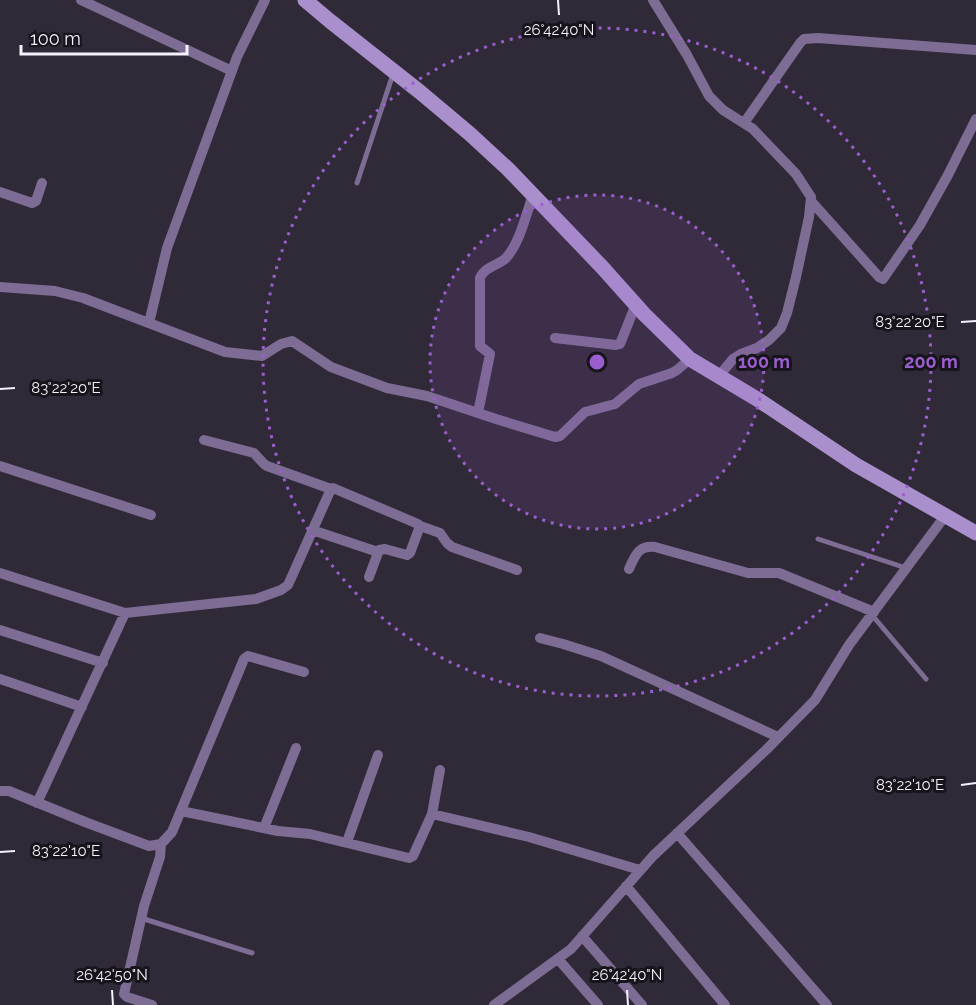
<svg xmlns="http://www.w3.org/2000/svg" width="976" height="1005" font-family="Raleway,sans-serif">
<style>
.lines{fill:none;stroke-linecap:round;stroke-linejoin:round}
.lane{stroke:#7d6c93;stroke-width:5}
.street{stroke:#7d6c93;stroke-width:10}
.secondary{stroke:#aa8fcd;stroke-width:15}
.ticks{fill:none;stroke:#f6f2fc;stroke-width:2}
.ring{fill:none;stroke:#9a5ece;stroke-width:3;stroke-dasharray:3 6}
.ticks-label{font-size:15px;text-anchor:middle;fill:#f6f2fc;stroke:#17141b;stroke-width:6;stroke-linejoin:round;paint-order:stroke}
.centre{fill:#9a5ece;stroke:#17141b;stroke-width:3}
.ring-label{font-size:18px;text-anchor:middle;font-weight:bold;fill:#9a5ece;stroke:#17141b;stroke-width:6;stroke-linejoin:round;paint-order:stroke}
</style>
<rect width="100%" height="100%" fill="#302a38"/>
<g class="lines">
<path class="lane" d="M357,183L393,74
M818,539L906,568
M872,615L926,679
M141,918L252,953"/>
<path class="street" d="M81,0L232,71
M653,0L687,55L709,96L723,110L753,129L796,174L811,197L809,217L796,277L787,313L781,328L769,340L757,348L741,354L733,359L719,376
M744,123L800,43L804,39L818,38L976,50
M0,192L32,203L36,201L42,183
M811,201L879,277L883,279L920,225L948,175L976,119
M0,287L55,291L83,298L225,352L262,356L281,344L292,341L331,367L387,388L427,396L496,419L555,437L560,436L585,412L615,404L639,384L672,373L677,370L690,359
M149,323L167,248L237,57L265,0
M555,338L616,345L620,344L636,304
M478,413L490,354L480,346V278C485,266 498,266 506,258C520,243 526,214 533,195
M204,440L254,453L264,464L267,466L331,489
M0,466L151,515
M420,526L440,533L447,543L452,547L517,570
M312,530L378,552
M629,569C635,556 638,545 655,547L748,573H779L874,612
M0,573L125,613L256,599L281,590L288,585L331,489L333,488L418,524L420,526L410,553L407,555L385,549L379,550L369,577
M0,630L103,663
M540,638L563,644L601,656L778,737
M0,679L82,707
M0,791H9L85,822L149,846L161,844L172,832L244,659L248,656L304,672
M37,803L125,613
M181,811L278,831L310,834L409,858L413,856L432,814L529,837L640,870
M432,814L440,770
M264,828L296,748
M677,833L827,1005
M347,842L378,755
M626,886L725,1005
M582,936L642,1005
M558,959L598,1005
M152,1005L127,997L124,994L144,906L160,857L161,844
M494,1005L571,949L653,856L768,748L815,700L849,645L945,516"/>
<path class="secondary" d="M305,0L330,21L420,92L470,134L508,169L602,267L644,314L690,359L757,399L856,465L976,533"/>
</g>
<path class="ticks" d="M558,0L559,15M961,322L976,321M0,389L15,388M961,785L976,783M0,852L15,851M112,990L113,1005M627,990L628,1005"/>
<circle cx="597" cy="362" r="167" fill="#9a5ece" fill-opacity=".12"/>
<g class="ring">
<circle cx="597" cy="362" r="167"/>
<circle cx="597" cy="362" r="334"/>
</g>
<g class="ticks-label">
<text x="559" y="35">26°42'40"N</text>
<text x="910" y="327">83°22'20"E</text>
<text x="66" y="393">83°22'20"E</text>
<text x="910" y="790">83°22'10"E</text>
<text x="66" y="856">83°22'10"E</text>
<text x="112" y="980">26°42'50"N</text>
<text x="627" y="980">26°42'40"N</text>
</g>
<circle cx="597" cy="362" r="9" class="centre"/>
<g class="ring-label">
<text x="764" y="368">100 m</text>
<text x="931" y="368">200 m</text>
</g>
<path d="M21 45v9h166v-9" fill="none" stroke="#f6f2fc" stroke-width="3"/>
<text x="30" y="45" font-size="18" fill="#f6f2fc" stroke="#17141b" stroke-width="4.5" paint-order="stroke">100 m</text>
</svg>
